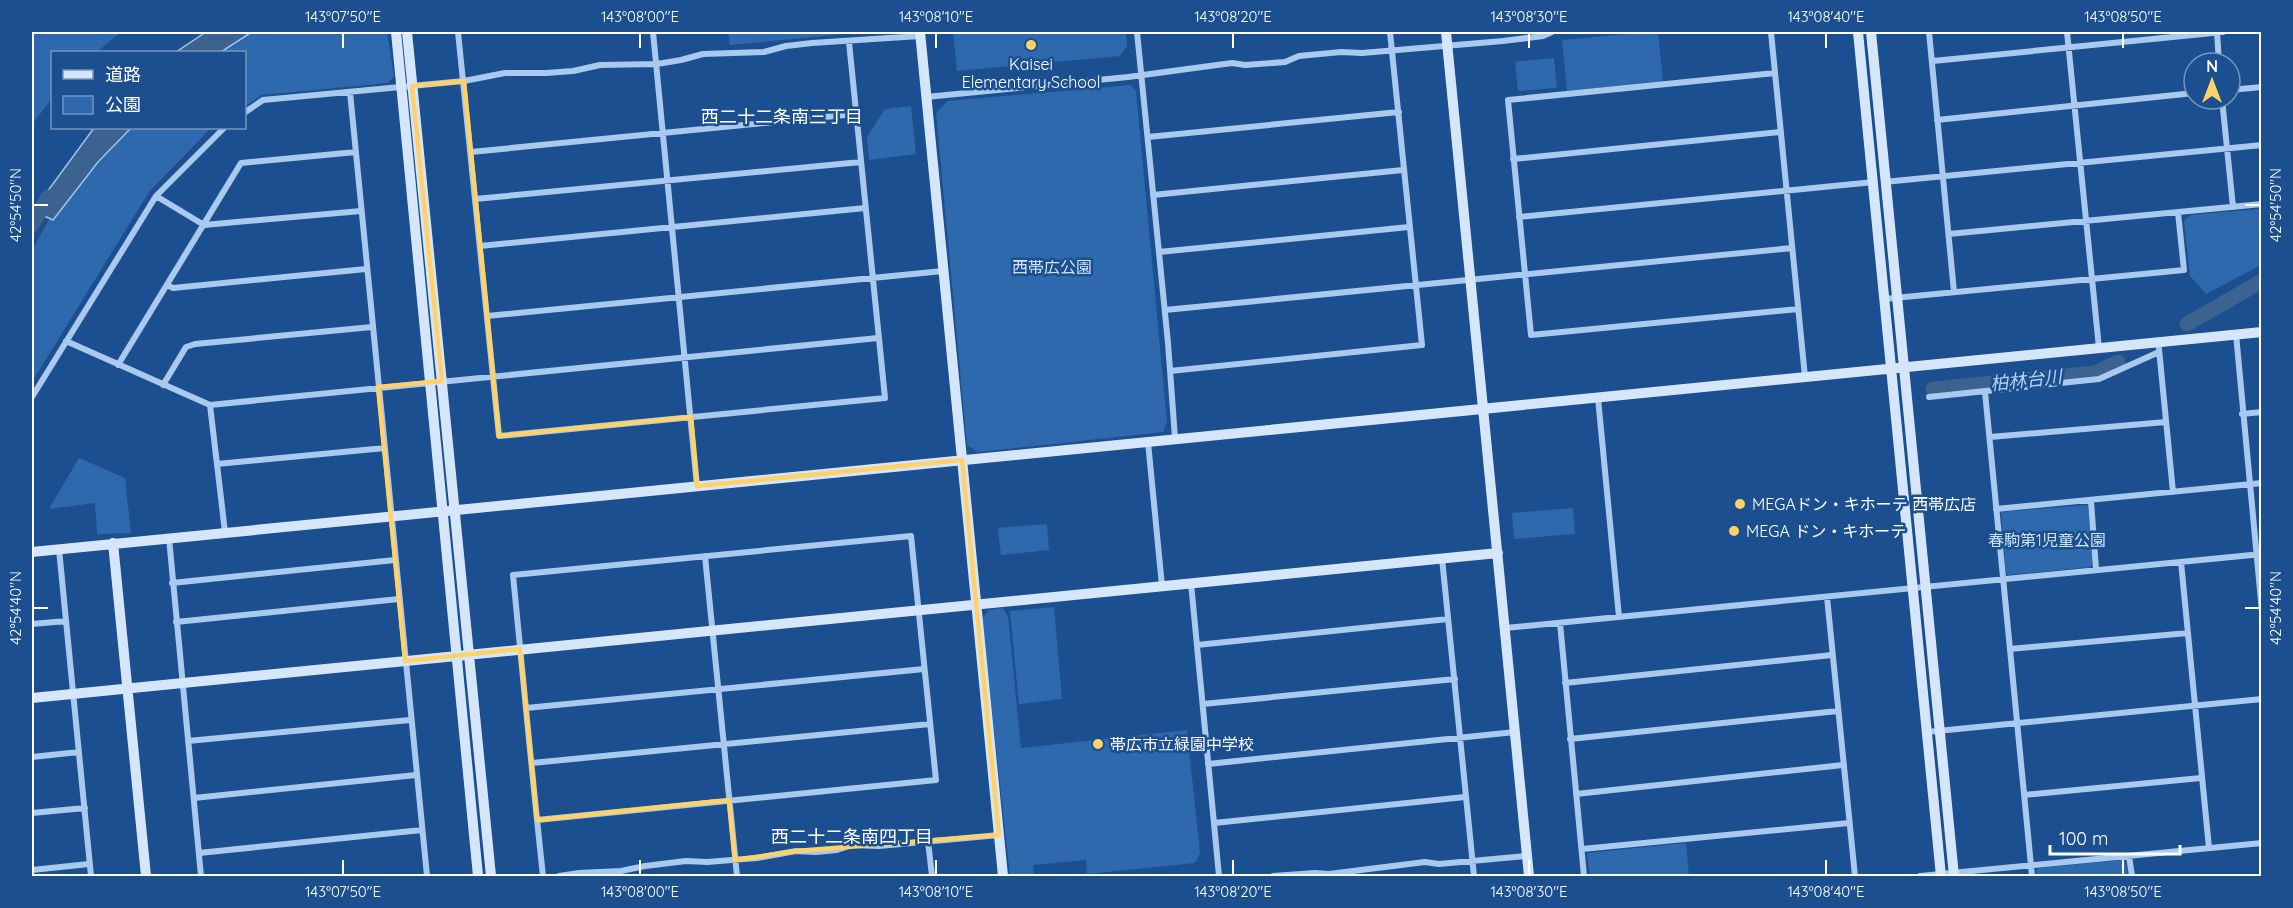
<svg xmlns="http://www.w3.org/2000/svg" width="2293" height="908" font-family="Quicksand,'Noto Sans JP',sans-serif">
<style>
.green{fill:#2e69ad}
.water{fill:#3c6290;stroke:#9cc4f0;stroke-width:1.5}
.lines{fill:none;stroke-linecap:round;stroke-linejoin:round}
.river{stroke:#3c6290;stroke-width:15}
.street{stroke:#a9c9ee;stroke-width:6}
.secondary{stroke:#d6e6fa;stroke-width:10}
.marked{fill:none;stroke:#ffd166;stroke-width:4.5;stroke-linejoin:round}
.ticks{fill:none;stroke:#fff;stroke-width:2}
.poi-dot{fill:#ffd166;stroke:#1b4f8f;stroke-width:2}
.labels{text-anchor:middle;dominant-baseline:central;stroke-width:5;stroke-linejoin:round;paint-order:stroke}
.poi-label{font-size:16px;fill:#fff;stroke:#1b4f8f;text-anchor:start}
.park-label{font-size:16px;fill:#cfe3fa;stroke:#1b4f8f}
.neighbourhood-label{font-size:18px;fill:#fff;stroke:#1b4f8f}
.water-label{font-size:18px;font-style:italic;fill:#b5d3f5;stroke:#1b4f8f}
.neatline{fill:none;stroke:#fff;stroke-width:2}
.ticks-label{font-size:15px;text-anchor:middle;fill:#fff}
</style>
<rect width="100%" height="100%" fill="#1b4f8f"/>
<path class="green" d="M32,32H121L97,52H52V98L32,125Z
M239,32H387L394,76L388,83L262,95L245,106L244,52H210Z
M728,32H844V34L730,45Z
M953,32H1126L1127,46L1120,56L957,71Z
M1648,32H1658L1663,81L1567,91L1562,40Z
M1554,58L1557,88L1518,91L1515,62Z
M1131,85L1136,91L1167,422L1163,432L978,452L967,445L936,113L947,101Z
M911,106L916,154L869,160L867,137L885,109Z
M121,128H211L149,192L32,382V250L59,202Z
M2259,209L2261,265L2206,294L2190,276L2184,221L2191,215Z
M79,458L125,478L131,533L97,534L95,503L49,509Z
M2088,505L2093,561L2091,567L2009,575L2006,573L2001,512Z
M1573,508L1575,534L1514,539L1512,513Z
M1047,524L1049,550L1001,555L998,528Z
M1054,607L1062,699L1019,704L1010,611Z
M1003,608L1008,617L1021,748L1187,730L1200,853L1195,863L1087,874L1086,860L1033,865L1034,876H1010L982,619L989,610Z
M1686,843L1689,876H1590L1587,853Z
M2122,860L2126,863L2128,876H2037L2036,870L2039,868Z"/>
<path class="water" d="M206,32H252L221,52H176Z
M94,128H131L98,162L53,220L33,211Z"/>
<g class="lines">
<path class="river" d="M32,225L48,197
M2187,324L2262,281
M1933,389L2095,373L2118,362"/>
<path class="street" d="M458,32L499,436L885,398L849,42
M653,32L697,486
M1137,32L1168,343L1175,438
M1771,32L1805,377
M1929,32L1954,292
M2067,32L2099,348
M2217,32L2219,63
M1933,61L2223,32
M1775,73L1508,100L1531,335L1798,309
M2230,90L2262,87
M350,92L427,876
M926,97L1128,77L1232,63L1245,65L1285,62L1299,56L1341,52L1362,53L1503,41L1543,36L1552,32
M2222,99L2233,207
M244,113L263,100L464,81L505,73H546L573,71L600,65L657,64L681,60L703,54L764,52L786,46L812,43L920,36
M1937,120L2194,93
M1148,137L1399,112
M471,152L855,114
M1513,159L1781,132
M1884,182L2262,145
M1153,195L1403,170
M156,196L204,225L361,211
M475,199L861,162
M1519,217L1874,182
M1949,234L2262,204
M480,246L865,208
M1159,252L1409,227
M167,285L173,288L366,269
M1884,299L2184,270L2178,212
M1165,310L1792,248
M487,316L943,271
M2236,334L2262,612
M66,341L210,405L878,338
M2159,349L2173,492
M118,365L241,163L356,152
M1170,371L1422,345L1390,32
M163,385L186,347L195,344L372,327
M1985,392L2032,876
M32,397L156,196L224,128
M1929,397L2099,379L2159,352
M1598,398L1619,617
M210,405L225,532
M2242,414L2262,412
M1990,437L2166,422
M1148,442L1162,586
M217,464L385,448
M2091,501L2096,569
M1996,509L2262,483
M169,538L201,876
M59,549L91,876
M705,556L737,876
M1442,558L1474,876
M2181,562L2209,848
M172,583L395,560
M1191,583L1219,876
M1827,597L1855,876
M176,622L399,599
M1560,623L1584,876
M32,624L66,621
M1505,628L2262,554
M1197,645L1448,619
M2010,649L2188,633
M1565,683L1832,655
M1203,704L1455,679
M526,708L924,669
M1927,732L2262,699
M1570,739L1838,711
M188,741L410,720
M32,757L79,752
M532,763L930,724
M1208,764L1515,732
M1576,794L1843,765
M2024,795L2201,778
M194,798L416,775
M32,813L85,808
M537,820L936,780L911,536L513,575C523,676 532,776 543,876
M1214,823L1465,797
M928,841L932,876
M1582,849L1849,823
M199,853L422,830
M2129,856L2132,876
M32,870L89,864
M559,876L579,873L621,871L645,866L686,861L707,862L757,858L796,851L816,852L837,850L852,845L879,846L999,835
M1273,876L1315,873L1329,874L1425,862L1439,864L1527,856
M1920,876L2262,843"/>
<path class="secondary" d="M396,32L478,876
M407,32L491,876
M920,32L1003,876
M1446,32L1529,876
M1858,32L1941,876
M1871,32L1954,876
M113,543L146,876
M32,552L2262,332
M32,698L1498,553"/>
</g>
<path class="marked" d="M464,81L499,436L691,417L697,486L962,460L999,835L796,851L735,860L729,800L537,820L520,649L405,661L378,387L442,381L412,86Z"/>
<path class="ticks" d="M343,33V48M640,33V48M936,33V48M1233,33V48M1529,33V48M1826,33V48M2123,33V48M33,205H48M2245,205H2260M33,608H48M2245,608H2260M343,860V875M640,860V875M936,860V875M1233,860V875M1529,860V875M1826,860V875M2123,860V875"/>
<g class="poi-dot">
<circle cx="1031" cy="45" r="6"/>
<circle cx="1740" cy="504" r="6"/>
<circle cx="1734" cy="531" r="6"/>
<circle cx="1098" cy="744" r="6"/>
</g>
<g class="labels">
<g class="poi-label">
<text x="1031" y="64" text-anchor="middle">Kaisei<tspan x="1031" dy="18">Elementary School</tspan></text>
<text x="1752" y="504">MEGAドン・キホーテ 西帯広店</text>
<text x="1746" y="531">MEGA ドン・キホーテ</text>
<text x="1110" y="744">帯広市立緑園中学校</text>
</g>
<g class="park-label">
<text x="1052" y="267">西帯広公園</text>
<text x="2047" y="540">春駒第1児童公園</text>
</g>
<g class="neighbourhood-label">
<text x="782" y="116">西二十二条南三丁目</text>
<text x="852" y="836">西二十二条南四丁目</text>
</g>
<g class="water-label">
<text transform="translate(2026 380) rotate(-6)">柏林台川</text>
</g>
</g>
<rect width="2293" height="908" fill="none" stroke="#1b4f8f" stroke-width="66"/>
<rect x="51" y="51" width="195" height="78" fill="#1b4f8f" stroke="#7695bc" stroke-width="1.5"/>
<rect x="63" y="70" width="30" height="9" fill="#d6e6fa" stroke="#7695bc" stroke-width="1.5"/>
<text x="105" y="81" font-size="18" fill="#ffffff">道路</text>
<rect x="63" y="96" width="30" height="18" fill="#2e69ad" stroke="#7695bc" stroke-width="1.5"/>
<text x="105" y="111" font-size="18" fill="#ffffff">公園</text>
<g transform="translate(2212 81)"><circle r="28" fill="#1b4f8f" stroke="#7695bc" stroke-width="1.5"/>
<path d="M0-4.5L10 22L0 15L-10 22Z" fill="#ffd166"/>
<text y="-9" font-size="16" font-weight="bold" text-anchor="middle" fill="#ffffff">N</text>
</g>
<path d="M2050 845v9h130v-9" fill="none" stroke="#ffffff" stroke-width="3"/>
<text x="2059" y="845" font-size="18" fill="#ffffff" stroke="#1b4f8f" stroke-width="4.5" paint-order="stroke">100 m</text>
<rect x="33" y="33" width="2227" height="842" class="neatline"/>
<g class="ticks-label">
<text x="343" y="22">143°07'50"E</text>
<text x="640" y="22">143°08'00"E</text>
<text x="936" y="22">143°08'10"E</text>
<text x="1233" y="22">143°08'20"E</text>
<text x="1529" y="22">143°08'30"E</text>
<text x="1826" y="22">143°08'40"E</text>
<text x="2123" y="22">143°08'50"E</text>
<text transform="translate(16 205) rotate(-90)" y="5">42°54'50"N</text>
<text transform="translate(2276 205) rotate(-90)" y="5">42°54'50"N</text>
<text transform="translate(16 608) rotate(-90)" y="5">42°54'40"N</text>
<text transform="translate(2276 608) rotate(-90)" y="5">42°54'40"N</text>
<text x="343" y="897">143°07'50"E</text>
<text x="640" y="897">143°08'00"E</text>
<text x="936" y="897">143°08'10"E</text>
<text x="1233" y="897">143°08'20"E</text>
<text x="1529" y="897">143°08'30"E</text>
<text x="1826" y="897">143°08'40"E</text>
<text x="2123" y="897">143°08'50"E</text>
</g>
</svg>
